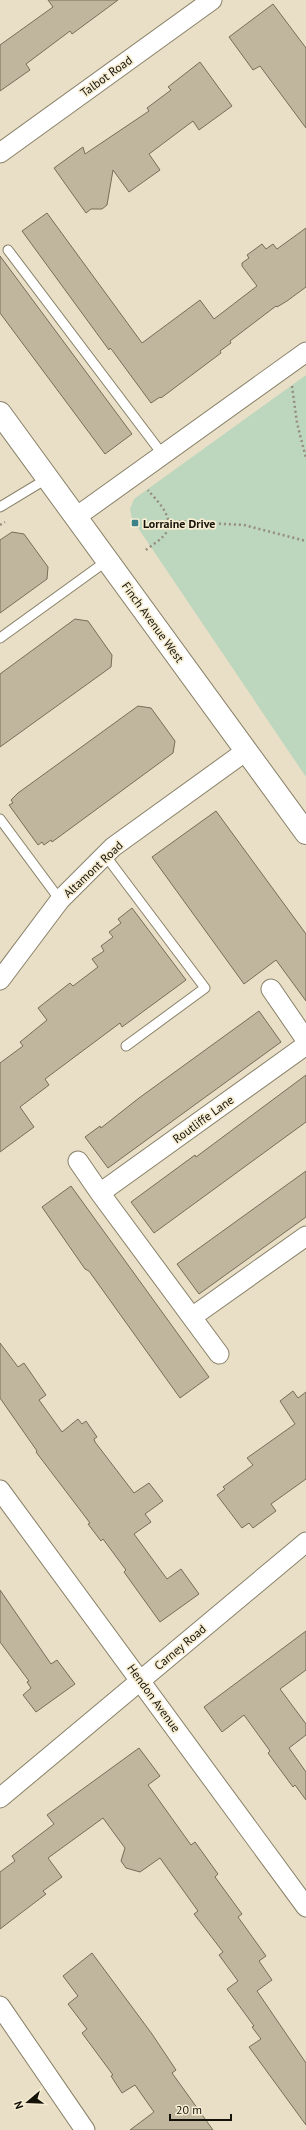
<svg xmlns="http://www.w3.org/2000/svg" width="306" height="2130" font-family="'PT Sans',sans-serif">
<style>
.green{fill:#bdd6be}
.building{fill:#c0b69e;stroke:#766e57}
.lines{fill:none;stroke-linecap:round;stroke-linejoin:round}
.service-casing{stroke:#888068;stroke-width:11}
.minor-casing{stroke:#888068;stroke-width:21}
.secondary-casing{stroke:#888068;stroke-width:24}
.path{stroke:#968e7c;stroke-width:2.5;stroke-dasharray:2 3;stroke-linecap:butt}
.service{stroke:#fff;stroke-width:9}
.minor{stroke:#fff;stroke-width:19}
.secondary{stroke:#fff;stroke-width:22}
.poi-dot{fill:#3b8389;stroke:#f6edd3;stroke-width:1.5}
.labels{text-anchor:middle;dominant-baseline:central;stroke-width:3.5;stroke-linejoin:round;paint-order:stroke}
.street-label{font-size:12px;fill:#151209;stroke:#f6edd3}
.poi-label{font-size:12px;font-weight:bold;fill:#151209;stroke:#f6edd3;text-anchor:start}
</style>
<rect width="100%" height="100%" fill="#e9dfc6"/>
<path class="green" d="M306,375V777L132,519L130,509L134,499Z"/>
<path class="building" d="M48,0H118L72,34L70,31L26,64L30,70L0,91V45L53,7Z
M273,4L306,48V128L260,66L253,70L229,37Z
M200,62L232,106L199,130L193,121L149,154L160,170L129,192L113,170L107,205L102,209H91L86,213L54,168L83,147L85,154L149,111L147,108L171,90L168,87Z
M47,213L142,343L200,300L214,319L257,286L242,266V263L249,258L247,255L262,244L266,249L273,244L277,249L306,228V287L287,301L277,307L276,306L230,341L231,343L220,351L221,353L161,398L160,397L151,403L112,350L110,348L109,350L22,231Z
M0,256L132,434L105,454L0,313Z
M12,532L24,534L48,567L47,579L0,613V540Z
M75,619L88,621L112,655L111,667L0,747V674Z
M138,706L151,708L175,741L173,753L52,842L51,840L44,845L42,842L38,845L9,805L13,803L11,800L18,793Z
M216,811L306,934V1001L276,960L244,984L152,857Z
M132,908L186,980L122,1027L120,1023L45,1079L49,1085L20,1107L34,1127L0,1152V1063L23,1046L20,1042L47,1020L38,1008L70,983L73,986L98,967L92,959L104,951L101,946L113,937L109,932L121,923L118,919Z
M259,1011L281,1042L108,1168L85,1137L100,1126L101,1128L139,1098Z
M306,1075V1122L154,1233L131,1202L195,1155L196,1157Z
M306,1171V1217L199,1294L177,1264Z
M71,1186L209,1377L180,1398L89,1271L85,1269L42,1207Z
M0,1343L18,1367L24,1363L46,1395L39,1400L62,1432L78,1419L82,1424L86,1421L97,1437L94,1439L95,1442L134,1493L149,1483L163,1501L145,1514L151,1522L134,1534L167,1579L181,1569L199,1594L160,1622L124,1572L126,1570L103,1539L101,1541L88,1524L90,1523L36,1452L37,1451L0,1398Z
M293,1391L298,1398L306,1392V1479L271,1504L276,1511L253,1528L249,1523L242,1528L217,1495L225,1489L223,1487L253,1465L247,1458L295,1424L280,1401Z
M0,1590L51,1664L57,1660L75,1684L36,1712L23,1695L31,1688L27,1682L29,1681L0,1642Z
M306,1631V1670L280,1689L306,1724V1735L289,1748L306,1772V1800L295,1785L293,1787L268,1753L270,1751L244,1715L222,1732L204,1707Z
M139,1748L160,1776L148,1785L191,1845L195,1842L218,1874L215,1877L242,1914L238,1917L266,1956L259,1961L272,1980L257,1991L306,2063V2125L249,2047L261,2039L252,2027L254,2026L227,1989L238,1981L219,1955L223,1952L194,1914L198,1911L160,1858L140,1872L126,1868L121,1861L125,1848L103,1818L48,1858L62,1877L43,1891L46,1894L0,1929V1872L15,1861L12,1856L54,1824L47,1815Z
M92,1953L152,2034L176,2070L172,2073L213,2130H130L154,2112L135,2085L122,2093L111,2076L113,2075L82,2033L87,2029L68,2004L78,1996L63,1976Z"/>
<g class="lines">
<defs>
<path id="service" d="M8,250L163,455
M0,507L48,478
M0,638L108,560
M0,819L60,900
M105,855L205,988L126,1046"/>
<path id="minor" d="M0,153L212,0
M76,517L306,352
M0,980L60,900L113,847L246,751
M271,989L306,1040
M78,1161L100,1193
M192,1317L306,1236
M219,1354L100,1193L306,1045
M0,1490L306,1907
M0,1798L306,1542
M0,2006L85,2130"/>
<path id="secondary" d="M0,413L306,833"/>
</defs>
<use href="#service" class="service-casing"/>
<use href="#minor" class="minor-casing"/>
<use href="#secondary" class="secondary-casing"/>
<path class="path" d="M292,386L297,423L306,458
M169,521L244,525L306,541
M0,525L5,522
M146,550C152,545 164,538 167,531C174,516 156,500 148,490"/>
<use href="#service" class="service"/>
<use href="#minor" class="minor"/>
<use href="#secondary" class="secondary"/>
</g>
<rect class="poi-dot" x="131" y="519" width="8" height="8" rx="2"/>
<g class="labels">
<g class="street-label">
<text transform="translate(106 76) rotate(-36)">Talbot Road</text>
<text transform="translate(153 622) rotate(54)">Finch Avenue West</text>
<text transform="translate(93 869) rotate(-43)">Altamont Road</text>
<text transform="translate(203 1119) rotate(-36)">Routliffe Lane</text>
<text transform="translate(180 1647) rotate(-40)">Carney Road</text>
<text transform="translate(154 1698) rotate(54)">Hendon Avenue</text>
</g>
<g class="poi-label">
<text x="143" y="523">Lorraine Drive</text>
</g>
</g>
<g transform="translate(28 2102) rotate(251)" stroke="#f6edd3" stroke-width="3" paint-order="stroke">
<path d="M0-3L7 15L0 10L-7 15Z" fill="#151209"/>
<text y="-6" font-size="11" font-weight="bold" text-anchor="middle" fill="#151209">N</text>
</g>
<path d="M170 2114v6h61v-6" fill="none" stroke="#151209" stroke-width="2"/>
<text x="176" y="2114" font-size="12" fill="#151209" stroke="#f6edd3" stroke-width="3" paint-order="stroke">20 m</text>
</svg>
